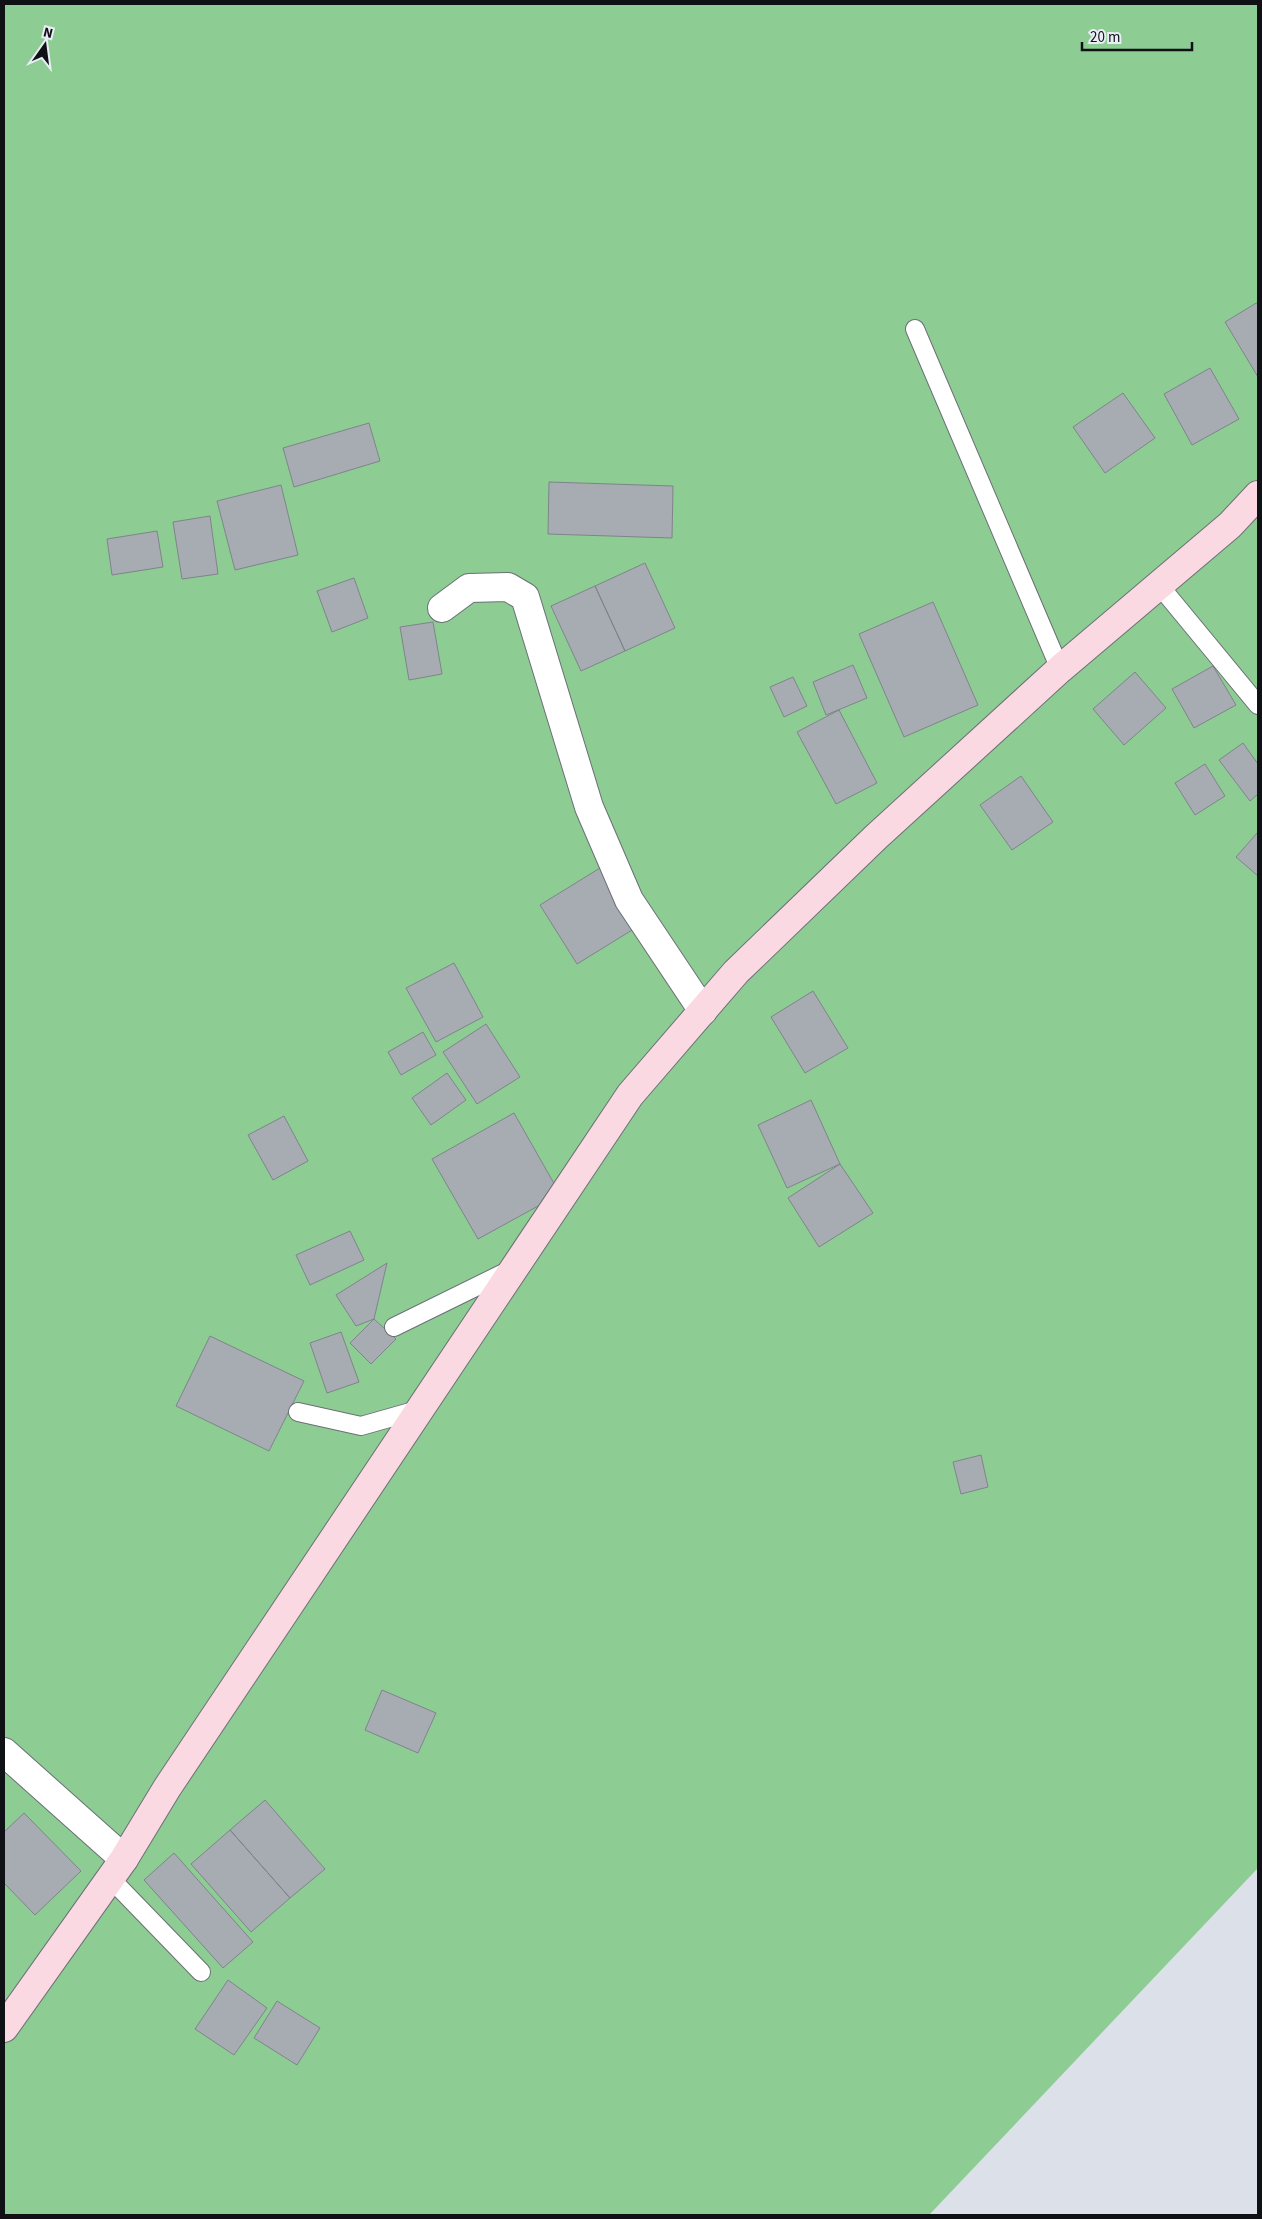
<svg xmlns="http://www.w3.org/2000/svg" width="1262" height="2219" font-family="'Source Sans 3',sans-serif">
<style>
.green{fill:#8dcc93}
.building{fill:#a7acb3;stroke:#7f848b}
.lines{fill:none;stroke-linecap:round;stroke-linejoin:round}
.lane-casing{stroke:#6b7076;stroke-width:20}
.street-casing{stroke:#6b7076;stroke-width:30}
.secondary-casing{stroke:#6b7076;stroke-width:30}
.lane{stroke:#fff;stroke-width:18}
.street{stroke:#fff;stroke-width:28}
.secondary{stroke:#fbd9e2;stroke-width:28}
</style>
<rect width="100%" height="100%" fill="#dce1e9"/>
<path class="green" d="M4,4H1258V1868L929,2215H4Z"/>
<path class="building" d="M1258,302V377L1225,322Z
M1210,368L1239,419L1192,445L1164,394Z
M1123,393L1155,438L1105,473L1073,427Z
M369,423L380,461L294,487L283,448Z
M549,482L673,486L672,538L548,534Z
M281,485L298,555L235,570L217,501Z
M210,516L218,574L182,579L173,522Z
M157,531L163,567L112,575L107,539Z
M645,563L675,628L625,651L595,586Z
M354,578L368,618L332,632L317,591Z
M595,586L625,651L581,671L551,606Z
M933,602L978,705L904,737L859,634Z
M433,622L442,674L409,680L400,627Z
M853,665L867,698L826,715L813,682Z
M1213,666L1236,705L1194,728L1172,689Z
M1135,672L1166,708L1124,745L1093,709Z
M793,677L807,706L784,717L770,687Z
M839,710L877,783L836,804L797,732Z
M1243,743L1258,764V794L1250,801L1219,760Z
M1205,764L1225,796L1195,815L1175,783Z
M1021,776L1053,822L1012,850L980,805Z
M1258,832V876L1236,857Z
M600,868L637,927L577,964L540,905Z
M454,963L483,1017L436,1042L406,988Z
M813,991L848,1048L805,1073L771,1017Z
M486,1024L520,1077L477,1104L443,1052Z
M423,1032L436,1055L401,1075L388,1052Z
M447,1073L466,1100L431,1125L412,1098Z
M811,1100L840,1164L787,1188L758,1125Z
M514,1113L560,1194L478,1239L432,1159Z
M284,1116L308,1161L273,1180L248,1135Z
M840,1164L873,1213L819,1247L788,1198Z
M350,1231L364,1260L310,1285L296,1255Z
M387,1263L374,1319L356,1326L336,1295Z
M374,1319L396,1339L371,1364L350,1343Z
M341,1332L359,1382L327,1393L310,1343Z
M210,1336L304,1381L269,1451L176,1406Z
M981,1455L988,1487L961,1494L953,1462Z
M382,1690L436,1713L418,1753L365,1730Z
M265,1800L325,1869L290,1898L230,1830Z
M24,1813L81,1871L35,1915L4,1883V1832Z
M230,1830L290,1898L251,1932L191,1864Z
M174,1853L253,1942L223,1968L144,1880Z
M228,1980L267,2008L234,2055L195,2029Z
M277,2001L320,2028L297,2065L254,2038Z"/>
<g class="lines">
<defs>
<path id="lane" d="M915,329L1060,669
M1159,585L1258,705
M394,1327L510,1270
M298,1412L361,1426L421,1409
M111,1879L201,1972"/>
<path id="street" d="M442,608L469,588L508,587L525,597L589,807L629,900L703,1011
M4,1752L124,1859"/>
<path id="secondary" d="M4,2028L124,1859L167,1788L630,1095L736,972L876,837L1060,669L1230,525L1258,495"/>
</defs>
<use href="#lane" class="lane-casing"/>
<use href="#street" class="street-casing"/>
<use href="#secondary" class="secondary-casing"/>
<use href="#lane" class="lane"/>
<use href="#street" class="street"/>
<use href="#secondary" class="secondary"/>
</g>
<rect width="1262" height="2219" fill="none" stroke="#101114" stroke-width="10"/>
<g transform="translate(45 45) rotate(14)" stroke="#e9eef6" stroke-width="4" paint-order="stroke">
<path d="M0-4L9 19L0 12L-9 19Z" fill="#101114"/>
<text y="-8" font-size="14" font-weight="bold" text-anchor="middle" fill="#101114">N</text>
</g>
<path d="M1082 42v8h110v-8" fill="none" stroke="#101114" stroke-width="2.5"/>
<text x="1090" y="42" font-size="15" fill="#101114" stroke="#e9eef6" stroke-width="4" paint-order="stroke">20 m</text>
</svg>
